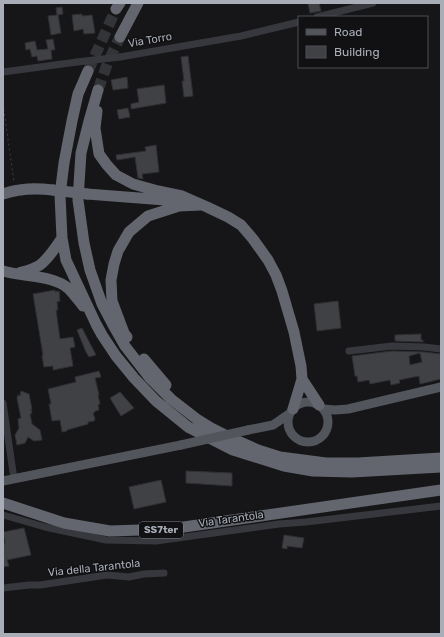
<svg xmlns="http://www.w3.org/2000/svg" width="444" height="637" font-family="Rubik,sans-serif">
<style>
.building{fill:#404145;stroke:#303034;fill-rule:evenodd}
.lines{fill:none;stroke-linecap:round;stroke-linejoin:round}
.highway-tunnel{stroke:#333438;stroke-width:11;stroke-dasharray:11 5.5;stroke-linecap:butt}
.path{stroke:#3d3f44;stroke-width:1;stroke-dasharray:2 3;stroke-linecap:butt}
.minor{stroke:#37383d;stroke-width:7}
.major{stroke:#53555c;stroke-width:9}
.highway{stroke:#63666e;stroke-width:11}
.minor-bridge{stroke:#37383d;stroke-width:7}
.major-bridge{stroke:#53555c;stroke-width:9}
.highway-bridge{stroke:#63666e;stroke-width:11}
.labels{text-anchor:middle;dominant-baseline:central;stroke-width:3;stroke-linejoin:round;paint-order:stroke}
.shield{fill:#111113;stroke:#7b7e86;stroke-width:1}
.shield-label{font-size:10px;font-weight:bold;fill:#a8adb8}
.street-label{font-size:11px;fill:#a8adb8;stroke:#111113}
</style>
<rect width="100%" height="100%" fill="#161618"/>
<path class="building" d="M308,3H319L321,11L310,13Z
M62,7L63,14L58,15L61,33L51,35L48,16L57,15L56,8Z
M82,14V16L92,15L95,33L84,34L83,29L74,31L72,15Z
M53,39L55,50H51L52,59L38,61L37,56L32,57L30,49L26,50L25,43L35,41L37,50L48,49L46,40Z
M188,56L193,96L184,97L182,81H184L181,57Z
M127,77L128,88L113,90L111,80Z
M164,85L166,103L131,109V104L139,102L137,89Z
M128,108L130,117L119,119L117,110Z
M156,145L159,172L142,174L143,179L138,178L135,157L117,160L116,155L146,151L145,147Z
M55,290V292L59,291L60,301L57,302L58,310H56L60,339L73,337L75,347L70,348L73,366L53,370V366L44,367L42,356L43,355L33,294Z
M338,301L341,328L317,331L314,304Z
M82,328L96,355L89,357L86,352L77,330Z
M421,334V340H423V342L395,341V335Z
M392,351L424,352L441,354V379L420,384L419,376L399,380L400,383L391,385L390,380L370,384L369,380L358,382L357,376H355L352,356ZM420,353L422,362L410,365L409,356Z
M99,371L101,377L95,378L99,395H98L100,404L98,405L99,410L95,411V412L93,413L95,419L94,421L88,422V424L67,430V431L62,432L60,420L52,421L49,404H51L48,389L76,382L75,377Z
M21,391L29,394L32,409H31L32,413L30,414L32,424L40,430L42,440L34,441L28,437L25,443L17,445L15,435L19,428L18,419L21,418L17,398L18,395L20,396Z
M120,392L134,408L121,416L110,398Z
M186,471L232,473V486L186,483Z
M161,480L166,502L134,509L129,487Z
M24,528L31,555L7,560L9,566L3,567V543H5L3,532Z
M284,535L304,538L302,548L287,546V549L282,548Z"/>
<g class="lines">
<path class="highway-tunnel" d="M88,71L116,9
M98,90L108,62L120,37"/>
<path class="path" d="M3,104L14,182"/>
<path class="minor" d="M317,17L373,3
M120,57L241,36L299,22
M3,72L77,62
M349,351L392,346L424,347L441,349
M3,403L14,479
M3,515L45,527L106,540L156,541L279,524L306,522L441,506
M3,588L29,585H40L107,575L129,577L144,574L164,573"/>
<path class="major" d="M288 422a20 20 0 1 1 40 0a20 20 0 1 1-40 0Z
M324,409L335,410L348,409L441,387
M248,430L273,425L289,414
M3,481L181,445"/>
<path class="highway" d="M116,9L120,3
M120,37L138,3
M88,71L78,94L72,121L64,163L60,195L62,238L66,260L96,324L102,335L116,356L134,378L156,401L188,427L233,450L284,466L313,471L352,472L441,467
M98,90L89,121L81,153L78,200L84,243L90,270L102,304L112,323L125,346L149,377L171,399L198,420L211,428L231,438L258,450L280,457L326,463H358L441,458
M97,111L95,128L99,154L107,165L116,175L133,184L158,191L182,196L207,207L228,217L241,225L253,239L268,260L276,275L282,291L294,332L301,366L302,379L293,409
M3,194C20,188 35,188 53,190
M87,194L178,201
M3,271C23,277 54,275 69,289C74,294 79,301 83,306
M19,273C26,271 34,269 40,265C49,258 56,247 62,238
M127,337L124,333L112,301L111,280L114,264L118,251L129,232L148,216L179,206L201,205
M144,359L166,385
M302,379L319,405
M3,503L64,523L110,531L170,529L441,490"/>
<path class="minor-bridge" d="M77,62L120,57"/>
<path class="major-bridge" d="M181,445L248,430"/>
<path class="highway-bridge" d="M53,190L87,194"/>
</g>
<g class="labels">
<rect class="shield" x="139" y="522" width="44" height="16" rx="3"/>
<g class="shield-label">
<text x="161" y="530">SS7ter</text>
</g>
<g class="street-label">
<text transform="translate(150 40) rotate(-10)">Via Torro</text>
<text transform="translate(231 519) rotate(-8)">Via Tarantola</text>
<text transform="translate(94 568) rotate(-6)">Via della Tarantola</text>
</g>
</g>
<rect width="444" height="637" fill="none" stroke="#a8adb8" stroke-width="8"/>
<rect x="298" y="16" width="130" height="52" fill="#111113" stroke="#4d4f55"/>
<rect x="306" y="29" width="20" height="6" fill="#53555c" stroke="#4d4f55"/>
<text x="334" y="36" font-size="12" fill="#a8adb8">Road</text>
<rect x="306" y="46" width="20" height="12" fill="#404145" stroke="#4d4f55"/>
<text x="334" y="56" font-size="12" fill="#a8adb8">Building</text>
</svg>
